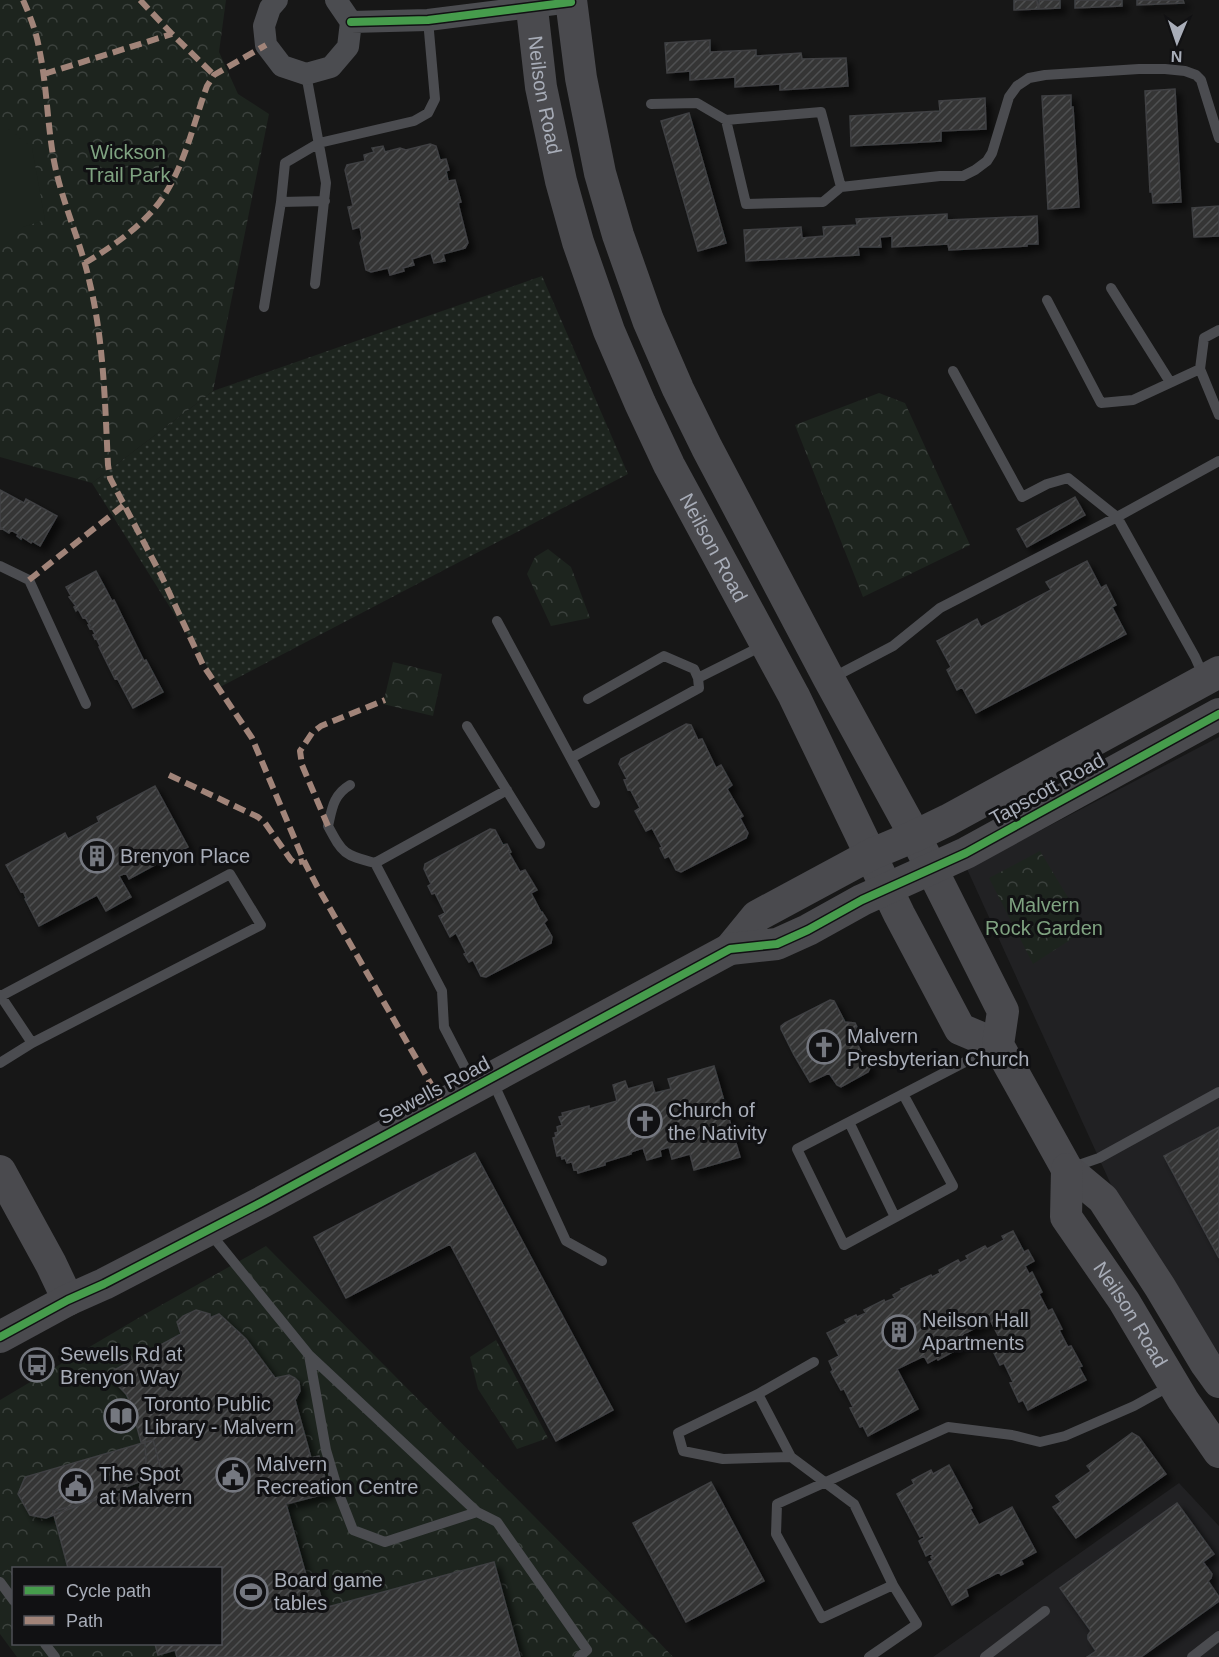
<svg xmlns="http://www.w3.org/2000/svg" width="1219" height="1657" font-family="Arial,sans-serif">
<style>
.built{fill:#212123}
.grass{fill:url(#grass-dots)}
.forest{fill:url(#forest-crowns);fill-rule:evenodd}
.garden{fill:#1d241e}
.building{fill:url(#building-hatch);stroke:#3f4043;stroke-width:1.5;filter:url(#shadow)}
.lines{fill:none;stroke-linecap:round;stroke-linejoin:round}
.lane{stroke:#4b4c50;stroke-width:10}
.street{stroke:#4b4c50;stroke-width:22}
.secondary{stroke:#4a4a4e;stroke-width:32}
.quiet{stroke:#a18479;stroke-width:6;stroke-dasharray:12 6;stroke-linecap:butt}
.cycleway-casing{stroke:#111113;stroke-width:11}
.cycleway{stroke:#469c4c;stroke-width:8}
.labels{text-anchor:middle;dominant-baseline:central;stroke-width:6;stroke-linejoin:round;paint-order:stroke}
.street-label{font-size:20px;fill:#a8adb8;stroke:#111113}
.park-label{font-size:20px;fill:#7fa381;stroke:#111113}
.poi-label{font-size:20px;fill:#a8adb8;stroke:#111113;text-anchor:start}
</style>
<defs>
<pattern id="grass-dots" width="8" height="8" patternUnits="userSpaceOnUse" patternTransform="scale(1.5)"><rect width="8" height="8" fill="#1d241e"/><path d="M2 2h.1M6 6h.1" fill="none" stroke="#3b413d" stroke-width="1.8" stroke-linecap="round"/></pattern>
<pattern id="forest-crowns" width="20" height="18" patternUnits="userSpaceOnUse" patternTransform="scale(1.5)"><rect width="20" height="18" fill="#1d241e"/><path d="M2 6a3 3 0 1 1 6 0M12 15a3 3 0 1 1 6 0" fill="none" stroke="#3b413d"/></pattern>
<pattern id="building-hatch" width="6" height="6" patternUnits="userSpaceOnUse" patternTransform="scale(1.5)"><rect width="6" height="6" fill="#353536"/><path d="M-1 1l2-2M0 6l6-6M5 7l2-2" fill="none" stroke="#4f5051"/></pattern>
<filter id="shadow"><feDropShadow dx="5.5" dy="5.5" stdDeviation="3" flood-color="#0009"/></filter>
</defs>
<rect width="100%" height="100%" fill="#171717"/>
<path class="built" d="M1219,737V1361L1113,1189L967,869Z
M1179,1483L1219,1526V1657H933Z"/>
<path class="grass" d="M542,276L628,474L220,687L92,483L213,391Z"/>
<path class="forest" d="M0,0H226L219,52L238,94L269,114L213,391L92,483L0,457Z
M879,393L905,403L970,545L863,597L795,425Z
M548,549L571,567L590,618L551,626L527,574L535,557Z
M393,662L442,674L433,716L383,704Z
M1040,851L1087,929L1033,964L989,878Z
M266,1246L656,1639L673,1657H17L0,1634V1400L140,1317ZM14,1568H220V1644H14Z
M496,1340L548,1438L517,1449L478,1389L470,1357Z"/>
<path class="garden" d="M4,125L32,148L45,220L23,227L4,246H0V127Z"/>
<path class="building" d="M1014,0H1037L1038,9L1014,10Z
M1039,0H1060V8L1039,9Z
M1075,0H1122V6L1075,8Z
M1137,0H1183L1184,3L1137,5Z
M710,40V52L756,50V56L801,53L802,59L846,58L848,86L780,90V84L735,87V77L690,80V71L667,73L665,43Z
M1175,89L1181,202L1153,203L1152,192H1150L1145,91Z
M1071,95V107H1073L1079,207L1048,209L1042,96Z
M985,98L986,129L941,131V141L851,146L850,116L940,111L939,101Z
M689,113L726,243L698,251L661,121Z
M430,144L436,146L440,160L446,159L449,170L446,171L448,181L455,180L461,202L458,203L468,243L465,248L443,254L445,261L434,263L431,253L412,259L414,265L403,268L404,271L390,275L388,268L371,272L366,270L360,243L362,238L360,227L353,229L348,207L353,206L345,170L347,165L365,161L364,155L374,152L372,148L383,146L385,152L400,148L406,150Z
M1219,206V236L1194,237L1192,208Z
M947,214V220L1037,216L1038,244H1027V246L949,250L948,244L892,247V236L880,237L881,247H858L859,255L746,261L744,230L801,227L802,238L824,236L823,227L857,225L856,219Z
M0,490L24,503L26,499L57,516L40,546L32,541L31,543L22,537L21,539L17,536L18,534L11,530L9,533L1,528L0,529Z
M1075,497L1085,515L1027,547L1017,529Z
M1087,561L1101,588L1106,585L1116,605L1112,607L1126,634L976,713L962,687L957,690L947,670L951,667L937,641L977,619L981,627L1051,590L1046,582Z
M96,571L112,601L114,600L144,661L146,660L163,692L133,708L117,678L115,679L99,647L100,646L96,638L95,639L93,635L95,634L92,628L90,629L88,625H90L85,617L83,618L78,609L76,611L74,607L76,606L69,597L71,596L66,587Z
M686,724L691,725L698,740L702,739L716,768L721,765L732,785L727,789L743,816L740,818L748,833L746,838L681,872L676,870L669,856L665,858L660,848L662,847L652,828L646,831L635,811L640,808L630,789L628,790L624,780L627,779L619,764L621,759Z
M155,786L188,847L129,879L126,873L119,876L131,897L106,911L97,895L39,926L25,899L26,898L23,891L21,892L6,865L65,833L68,839L99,822L97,817Z
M490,829L495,830L503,845L507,844L511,852L509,853L520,872L525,870L537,890L531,893L541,912H542L547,920L544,923L552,937L551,943L486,977L481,976L473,960L469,962L464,954L466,953L456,933L450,937L439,916L445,913L435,893L432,894L428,886L431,884L424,869L425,864Z
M830,1000L834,1001L845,1022L855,1023L859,1031L854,1038L870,1068L868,1072L841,1087L837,1085L829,1073L810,1082L794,1055L781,1029V1026L785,1023Z
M714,1066L740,1157L694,1170L690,1154L672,1159L669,1147L660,1150L661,1156L647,1160L643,1148L631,1152V1154L605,1162V1165L578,1173L577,1169L574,1170L572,1162L567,1163L565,1158L562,1159L561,1155L557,1156L553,1138L556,1137L555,1133L558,1132L557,1127L562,1125L559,1117L563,1116L562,1113L589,1106V1109L617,1101L613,1085L625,1081L628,1089L652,1082L655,1093L671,1089L668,1079Z
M1219,1127V1258L1164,1156Z
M475,1153L613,1410L556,1441L450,1244L346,1298L314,1237Z
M1013,1231L1024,1252L1028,1250L1034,1261L1025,1266L1029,1274L1032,1272L1042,1292L1039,1294L1048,1311L1052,1309L1062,1329L1059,1330L1068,1347L1071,1346L1082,1366L1079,1367L1086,1380L1028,1410L1023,1400L1019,1402L1010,1383L1013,1382L1004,1363L1000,1365L990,1345L1000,1339L990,1320L962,1335L966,1342L957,1347L958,1349L938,1360L937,1358L928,1363L924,1356L897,1369L918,1409L868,1436L863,1426L860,1427L850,1408L853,1407L844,1389L841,1390L831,1372L833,1370L829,1361L839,1356L827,1333L847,1323L845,1320L856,1315L857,1317L866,1313L864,1310L884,1300L885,1302L895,1298L893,1295L902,1290L901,1289L931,1275L932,1277L940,1273L939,1270L958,1260L960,1263L968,1259L966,1256L985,1246L987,1249L1004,1240L1002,1236Z
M196,1310L210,1314V1318L219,1314L246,1339L275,1378L289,1375L295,1378L299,1382L300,1391L295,1400L311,1458L319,1456L329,1493L286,1504L308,1582L316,1580L324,1608L494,1562L520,1657H177L175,1650L158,1655L155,1644H220V1568H68L53,1511L139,1489L146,1462L145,1441L141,1442L134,1416L137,1415L126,1394L107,1374L181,1334L177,1322L183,1316Z
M1132,1433L1139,1437L1166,1474L1076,1538L1053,1507L1061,1502L1056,1496L1091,1471L1087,1466Z
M153,1440L162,1473L46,1518L30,1515L18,1494L25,1477Z
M949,1465L972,1508L970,1509L979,1525L1012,1507L1036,1552L1021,1560L1023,1564L1001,1575L999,1572L966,1589L968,1596L952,1605L929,1562L933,1560L931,1557L933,1556L931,1553L926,1556L919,1541L924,1538L923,1535L920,1537L897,1494L914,1484L912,1480L931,1470L933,1474Z
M711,1482L764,1581L686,1622L633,1523Z
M1177,1503L1214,1554L1203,1562L1212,1574L1211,1578L1208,1581L1219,1597V1601L1141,1657H1087L1096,1651L1088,1639V1635L1091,1631L1060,1588Z"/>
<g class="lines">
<path class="lane" d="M306,74L326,183L315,284
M651,104L697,103L726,120
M841,187L821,112L726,120L746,204L823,202L841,187L940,176H963L975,170L987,161L992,153L1009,97L1017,86L1029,78L1045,75L1139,69H1165L1185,71L1196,75L1201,80L1219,138
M281,202L325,201
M1111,288L1170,382
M1047,300L1101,403L1133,400L1200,369
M264,307L281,202L285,163L319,143L414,121L428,113L435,99L428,20
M1219,330L1204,338L1200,369L1219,415
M953,371L1022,497L1047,484L1068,478L1117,517L1219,461
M0,566L29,580L86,704
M497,621L595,803
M832,678L893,646L940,608L1117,517L1195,657L1204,677
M588,699L664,656L694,669L698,678
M467,726L540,844
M571,758L699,688L698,678L762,646
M350,785C333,795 332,809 328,826C343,854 344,855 375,863L507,790
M375,863L442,991L444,1027L474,1085
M0,995L32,1043
M0,1063L32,1043L261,925L230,874L1,996
M492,1080L566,1241L602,1261
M903,1094L953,1186L844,1245L797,1149C862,1115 927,1082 992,1048
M849,1122L895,1217
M1073,1167L1099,1158L1219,1092
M210,1233L309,1355L477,1512L497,1522L587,1650L579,1657
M309,1355L326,1450L339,1494L353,1530L385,1542L477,1512
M758,1394L791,1457L854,1504L893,1585L917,1624L869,1657
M791,1457L723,1459L683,1451L678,1433L758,1394L814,1362
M0,1582L14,1601
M893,1585L822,1618L776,1534L777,1504L948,1427L1012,1435L1040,1442L1065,1436L1134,1406L1170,1386
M45,1644L55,1657
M985,1657L1045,1611
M1192,1657L1219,1636"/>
<path class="street" d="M277,0L270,8L264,26L266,45L282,66L306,74L331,67L348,47L351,22L336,0
M351,22L428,20L571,2"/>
<g class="secondary">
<path id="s1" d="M531,0L541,87L561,181L578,242L609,331L640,403L669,465L794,696L899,914L960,1029L998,1045"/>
<path d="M571,0L581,78L600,173L618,235L648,320L678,389L707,448L829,679L915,836L1003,1011L998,1045L1067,1169L1103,1199L1160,1287L1206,1364L1219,1382"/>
<path d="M730,949L757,916L872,854L915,836L948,820L1219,672"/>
<path id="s2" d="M1067,1169L1066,1217L1124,1301L1183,1400L1219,1452"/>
<path d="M0,1171L51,1264L68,1300"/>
<path d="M0,1337L68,1300L104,1284L264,1201L730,949L777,944L808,930L862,900L966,853L1219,714"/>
</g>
<path class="quiet" d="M23,0C30,16 36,31 39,48C47,85 47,123 54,161C62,203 81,242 90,284C104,343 105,405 108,465L110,478L161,575L203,665L252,738L304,861L317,886L443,1105
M140,0L172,34L214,75
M44,74L172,34
M85,263C110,248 135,231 154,209C183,175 192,127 207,86L214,75L266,45
M29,580L124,505
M169,775L258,817L265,823L291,860L295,863L304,861
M328,826L302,765L300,751L312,733L321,726L385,700"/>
<defs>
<path id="cycleway" d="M351,22L428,20L571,2
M0,1337L68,1300L104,1284L264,1201L730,949L777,944L808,930L862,900L966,853L1219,714"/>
</defs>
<use href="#cycleway" class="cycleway-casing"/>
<use href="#cycleway" class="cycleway"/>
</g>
<defs>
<symbol id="building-ring" viewBox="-11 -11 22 22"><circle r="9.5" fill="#111113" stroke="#757880" stroke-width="1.5"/><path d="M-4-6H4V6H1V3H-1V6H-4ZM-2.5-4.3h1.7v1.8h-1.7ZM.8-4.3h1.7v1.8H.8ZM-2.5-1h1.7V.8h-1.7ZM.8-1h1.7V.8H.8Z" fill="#757880"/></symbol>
<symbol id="church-ring" viewBox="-11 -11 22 22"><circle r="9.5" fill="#111113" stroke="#757880" stroke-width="1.5"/><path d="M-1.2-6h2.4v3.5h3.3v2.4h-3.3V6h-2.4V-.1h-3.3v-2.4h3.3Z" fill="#757880"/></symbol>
<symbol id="bus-ring" viewBox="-11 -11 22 22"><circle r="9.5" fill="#111113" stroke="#757880" stroke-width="1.5"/><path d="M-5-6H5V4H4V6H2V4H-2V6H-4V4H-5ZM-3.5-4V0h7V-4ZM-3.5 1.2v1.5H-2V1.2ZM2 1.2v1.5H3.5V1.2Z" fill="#757880"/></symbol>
<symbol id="library-ring" viewBox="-11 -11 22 22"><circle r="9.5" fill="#111113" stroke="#757880" stroke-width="1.5"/><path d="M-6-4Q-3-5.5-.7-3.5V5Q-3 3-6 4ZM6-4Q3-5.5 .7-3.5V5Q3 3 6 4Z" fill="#757880"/></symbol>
<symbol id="civic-ring" viewBox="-11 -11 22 22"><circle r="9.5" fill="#111113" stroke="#757880" stroke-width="1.5"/><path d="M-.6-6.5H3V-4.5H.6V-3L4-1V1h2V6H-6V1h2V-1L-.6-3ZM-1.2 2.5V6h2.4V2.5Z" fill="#757880"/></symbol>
<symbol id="stadium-ring" viewBox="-11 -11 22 22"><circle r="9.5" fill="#111113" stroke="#757880" stroke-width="1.5"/><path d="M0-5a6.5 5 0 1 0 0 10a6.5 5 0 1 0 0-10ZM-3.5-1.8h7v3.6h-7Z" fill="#757880"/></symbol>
</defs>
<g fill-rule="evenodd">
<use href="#building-ring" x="78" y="837" width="38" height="38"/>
<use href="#church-ring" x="805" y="1028" width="38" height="38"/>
<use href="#church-ring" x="626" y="1102" width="38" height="38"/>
<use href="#building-ring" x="880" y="1313" width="38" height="38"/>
<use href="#bus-ring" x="18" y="1346" width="38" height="38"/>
<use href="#library-ring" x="102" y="1397" width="38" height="38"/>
<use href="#civic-ring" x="214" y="1456" width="38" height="38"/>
<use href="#civic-ring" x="57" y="1467" width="38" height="38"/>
<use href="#stadium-ring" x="232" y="1573" width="38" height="38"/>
</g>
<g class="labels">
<g class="street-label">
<text stroke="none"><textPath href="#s1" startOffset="96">Neilson Road</textPath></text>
<text stroke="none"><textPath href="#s1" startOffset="582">Neilson Road</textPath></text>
<text transform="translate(1047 789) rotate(-29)">Tapscott Road</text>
<text transform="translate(434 1090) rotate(-28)">Sewells Road</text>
<text stroke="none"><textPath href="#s2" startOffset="165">Neilson Road</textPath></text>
</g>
<g class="park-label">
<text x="128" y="152">Wickson<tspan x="128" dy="23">Trail Park</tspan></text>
<text x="1044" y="905">Malvern<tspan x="1044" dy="23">Rock Garden</tspan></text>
</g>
<g class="poi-label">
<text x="120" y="856">Brenyon Place</text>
<text x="847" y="1036">Malvern<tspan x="847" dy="23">Presbyterian Church</tspan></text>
<text x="668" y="1110">Church of<tspan x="668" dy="23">the Nativity</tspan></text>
<text x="922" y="1320">Neilson Hall<tspan x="922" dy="23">Apartments</tspan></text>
<text x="60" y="1354">Sewells Rd at<tspan x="60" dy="23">Brenyon Way</tspan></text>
<text x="144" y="1404">Toronto Public<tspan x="144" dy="23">Library - Malvern</tspan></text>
<text x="256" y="1464">Malvern<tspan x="256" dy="23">Recreation Centre</tspan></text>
<text x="99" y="1474">The Spot<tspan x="99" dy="23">at Malvern</tspan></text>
<text x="274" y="1580">Board game<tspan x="274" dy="23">tables</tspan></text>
</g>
</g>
<rect x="12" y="1567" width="210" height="78" fill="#111113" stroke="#4d4f55" stroke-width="1.5"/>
<rect x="24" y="1586" width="30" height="9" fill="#469c4c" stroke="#4d4f55" stroke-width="1.5"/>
<text x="66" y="1597" font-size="18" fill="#a8adb8">Cycle path</text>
<rect x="24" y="1616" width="30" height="9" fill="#a18479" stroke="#4d4f55" stroke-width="1.5"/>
<text x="66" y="1627" font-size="18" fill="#a8adb8">Path</text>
<g transform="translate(1177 42) rotate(182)" stroke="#111113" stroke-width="4.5" paint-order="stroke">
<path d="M0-4.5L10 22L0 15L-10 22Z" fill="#a8adb8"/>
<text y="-9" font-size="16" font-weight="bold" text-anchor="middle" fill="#a8adb8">N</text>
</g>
</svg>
